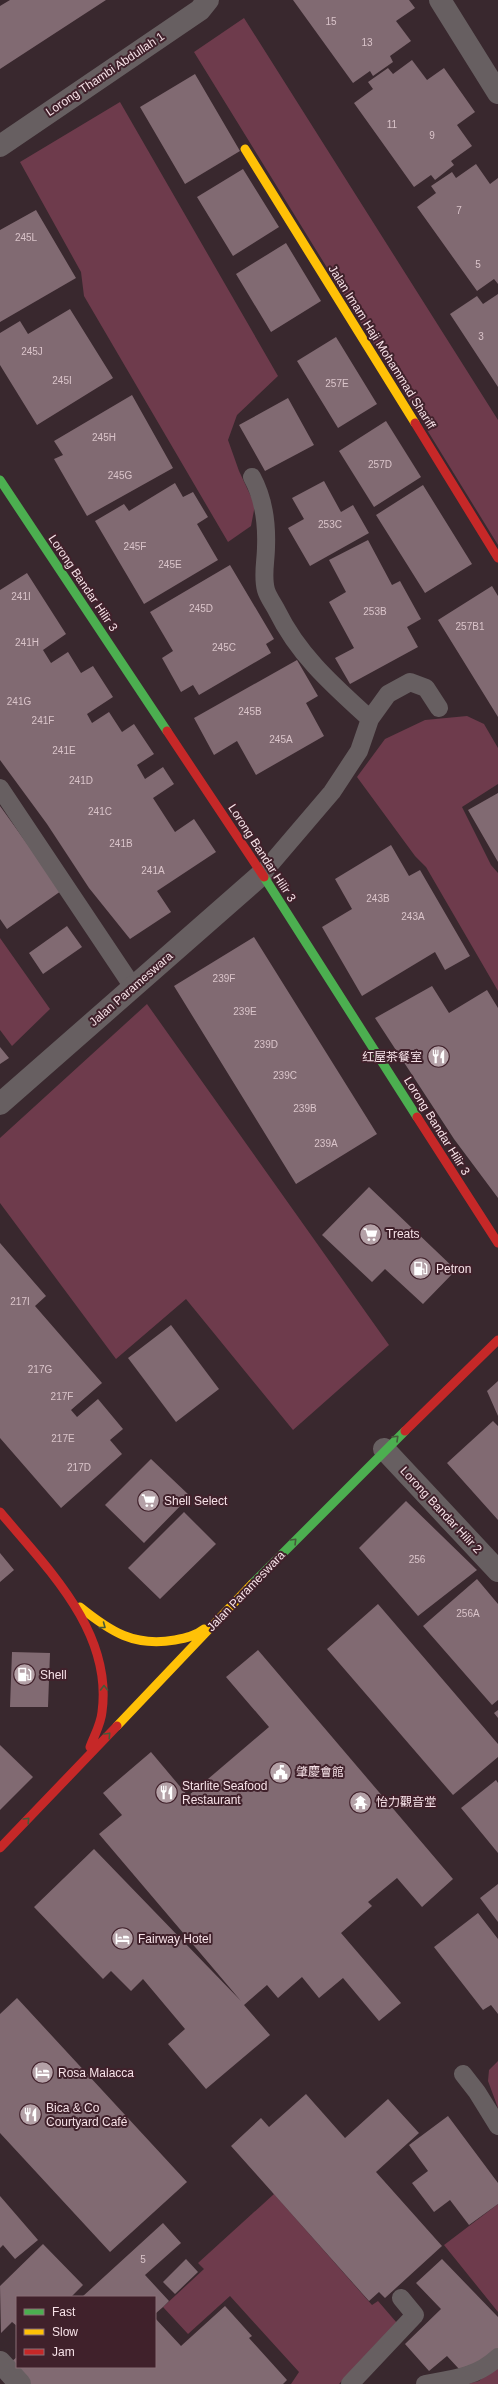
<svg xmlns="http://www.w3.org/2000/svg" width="498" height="2384" font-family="Arial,'Noto Sans SC',sans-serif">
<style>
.green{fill:#6e3b4c}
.building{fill:#816a72}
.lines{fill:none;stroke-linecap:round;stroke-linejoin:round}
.lane{stroke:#675f61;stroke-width:18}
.street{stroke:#675f61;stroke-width:22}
.fast{stroke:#4caf50;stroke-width:9}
.slow{stroke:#ffc107;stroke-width:9}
.jam{stroke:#c62828;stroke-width:9}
.oneway{stroke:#455a3a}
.labels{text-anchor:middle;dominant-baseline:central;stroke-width:4;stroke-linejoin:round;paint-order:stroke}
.number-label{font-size:10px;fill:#dac4ca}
.street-label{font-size:12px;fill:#f7e2e8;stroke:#40212b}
.poi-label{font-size:12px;fill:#f7e2e8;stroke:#40212b;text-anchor:start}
</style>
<rect width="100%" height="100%" fill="#39282e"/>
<path class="green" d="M244,18L498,420V545L194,52Z
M120,102L278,376L237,415L228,440L239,471L255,505L251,526L228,542L84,296L81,272L20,162Z
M467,716L484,724L498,748V784L462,807L491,865L498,873V991L426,867L415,856L357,777L385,739L425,720Z
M0,938L50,1009L12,1046L0,1030Z
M147,1004L389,1345L293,1430L186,1299L116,1359L0,1203V1138Z
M498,2061V2108L488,2081L489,2070Z
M274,2194L372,2305L378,2301L397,2323L339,2384H291L299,2372L230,2296L188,2334L163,2307L204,2269L198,2263Z
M498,2204V2312L444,2245Z
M498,2363V2384H467L479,2381Z"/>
<path class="building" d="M10,0H106L0,69V6Z
M293,0H409L415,8L396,21L411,41L390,56L393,62L373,76L370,71L353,83Z
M412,60L427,80L444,68L475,112L457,125L472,146L451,161L454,165L435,180L431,175L414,187L354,103L373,89L368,82L388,68L393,74Z
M195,74L240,151L185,184L140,107Z
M476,164L490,184L498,178V284L494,279L477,291L417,207L436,193L431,186L452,172L456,178Z
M243,169L279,227L233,256L197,197Z
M36,210L76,278L0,322V230Z
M286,243L321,301L271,332L236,274Z
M498,294V387L450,314L477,296L483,304Z
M70,309L113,378L37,425L0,365V333L20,321L28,334Z
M336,337L377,404L338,428L297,361Z
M132,395L173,468L87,516L54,459L63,455L54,441Z
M288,398L314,445L265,471L239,425Z
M386,421L421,477L374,507L339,451Z
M324,481L341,512L353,505L369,533L310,566L288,528L304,519L292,498Z
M175,483L183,497L193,492L208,517L197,524L218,560L144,604L95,521L124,504L129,511Z
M423,485L472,564L425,593L376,515Z
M368,540L392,585L400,581L421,619L407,627L418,647L350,684L335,658L354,648L329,602L346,592L329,560Z
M230,565L274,639L266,644L271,653L199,695L193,685L181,692L162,658L173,651L150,612Z
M27,573L66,634L43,650L51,663L68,652L81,673L93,666L113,697L87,714L92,723L109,712L122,732L134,724L154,754L137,765L145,779L163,767L174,784L153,798L175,832L194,819L216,852L157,891L171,912L130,939L89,888L47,824L0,760V590Z
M492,586L498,596V717L438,620Z
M297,660L318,696L306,703L324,736L256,775L237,741L214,755L194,718Z
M498,793V862L468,810Z
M0,806L61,891L7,929L0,919Z
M391,845L409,876L420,870L470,956L445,970L435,952L362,996L322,927L352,909L335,879Z
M67,926L82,947L43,974L29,953Z
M254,937L377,1134L296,1184L174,986Z
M432,986L449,1013L487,990L498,1008V1198L454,1139L375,1018Z
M0,1047L9,1058L0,1064Z
M369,1187L456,1270L423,1304L385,1269L372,1282L322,1235Z
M0,1243L46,1296L35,1306L102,1383L71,1410L77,1417L98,1399L123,1429L110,1440L122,1454L61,1508L0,1438Z
M171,1325L219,1389L176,1422L128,1358Z
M498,1381V1416L487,1391Z
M493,1421L498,1426V1520L447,1463Z
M151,1459L190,1496L144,1543L105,1505Z
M406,1501L477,1570L418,1616L359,1548Z
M184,1512L216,1544L160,1599L128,1568Z
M0,1553L14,1570L0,1582Z
M477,1579L498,1604V1700L492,1705L423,1626Z
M378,1604L498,1744V1757L453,1795L327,1649Z
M258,1650L453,1879L422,1907L397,1878L368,1902L372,1906L341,1933L401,2003L379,2021L343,1978L319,1998L302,1977L278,1998L267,1985L244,2005L270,2035L206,2089L168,2044L185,2029L143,1979L131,1991L111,1971L103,1979L34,1907L94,1849L241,2001L99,1834L122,1815L103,1793L151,1752L188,1796L269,1727L226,1677Z
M12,1652L50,1653L48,1707H10Z
M498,1710V1718L494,1713Z
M0,1745L33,1777L0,1810Z
M496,1780L498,1783V1853L461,1808Z
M498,1884V1922L480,1898Z
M478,1913L498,1939V2014L491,2005L483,2010L434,1947Z
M17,1998L187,2182L110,2252L0,2133V2014Z
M306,2094L345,2138L388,2099L419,2133L376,2172L442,2246L385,2298L379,2292L369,2301L231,2146L261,2118L269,2127Z
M448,2116L498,2183V2204L469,2225L450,2200L434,2212L412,2183L428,2171L409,2145Z
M0,2196L38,2240L15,2259L3,2245L0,2248Z
M163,2223L181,2243L145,2275L169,2301L163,2307L155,2314V2297H82Z
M43,2244L83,2285L71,2297H17V2326L12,2322L1,2333L0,2286Z
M186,2259L198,2272L175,2294L163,2282Z
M442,2259L498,2317V2350L488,2359L459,2369L447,2356L429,2371L405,2344L441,2309L416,2283Z
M225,2306L252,2336L249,2338L287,2380L283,2384H30L11,2362L17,2357V2367H155V2318L181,2346Z"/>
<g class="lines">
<path class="lane" d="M252,477C264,499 267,522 266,547C266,561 262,576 266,590C268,597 274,605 277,611C299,656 334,686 370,719
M0,788L133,987
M262,874L332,792L359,751L370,719L388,694L410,682L426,688L439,708
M463,2074L477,2092L498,2126
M350,2384L415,2315L401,2298
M425,2384C453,2379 477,2377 498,2357"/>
<path class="street" d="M440,0L498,93
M0,146L200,10L208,0
M0,1104L262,874
M384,1449L498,1571
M0,2362L20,2384"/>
<path class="fast" d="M0,480L167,731
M264,877L417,1117
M252,1584L405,1431"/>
<path class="slow" d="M245,149L415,423
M80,1607C111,1632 134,1647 175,1640C186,1638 195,1636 204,1629
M117,1726L252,1584"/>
<path class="jam" d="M415,423L498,558
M167,731L264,877
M417,1117L498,1243
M405,1431L498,1340
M0,1512C48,1569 113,1632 102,1712C101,1724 94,1736 90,1747
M0,1848L117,1726"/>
</g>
<defs><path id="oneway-chevron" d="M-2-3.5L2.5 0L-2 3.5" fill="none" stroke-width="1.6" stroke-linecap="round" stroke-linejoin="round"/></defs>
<g class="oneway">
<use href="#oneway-chevron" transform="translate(396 1438) rotate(-44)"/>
<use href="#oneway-chevron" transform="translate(294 1541) rotate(-45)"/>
<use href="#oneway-chevron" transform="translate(103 1626) rotate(37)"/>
<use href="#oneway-chevron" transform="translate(104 1688) rotate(-90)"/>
<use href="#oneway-chevron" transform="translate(108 1735) rotate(-47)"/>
<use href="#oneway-chevron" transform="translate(27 1820) rotate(-46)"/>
</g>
<defs>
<symbol id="restaurant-disc" viewBox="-11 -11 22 22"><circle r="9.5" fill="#b4a1a7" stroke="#40212b"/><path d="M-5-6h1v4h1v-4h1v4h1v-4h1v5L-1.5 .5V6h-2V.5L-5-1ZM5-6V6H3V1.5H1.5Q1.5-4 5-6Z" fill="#fff"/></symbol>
<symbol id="supermarket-disc" viewBox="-11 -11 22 22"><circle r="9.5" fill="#b4a1a7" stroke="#40212b"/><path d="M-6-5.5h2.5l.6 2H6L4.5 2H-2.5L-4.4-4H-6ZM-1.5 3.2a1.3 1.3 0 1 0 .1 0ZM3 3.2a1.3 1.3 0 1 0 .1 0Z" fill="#fff"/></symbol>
<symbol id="fuel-disc" viewBox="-11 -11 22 22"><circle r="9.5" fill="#b4a1a7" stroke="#40212b"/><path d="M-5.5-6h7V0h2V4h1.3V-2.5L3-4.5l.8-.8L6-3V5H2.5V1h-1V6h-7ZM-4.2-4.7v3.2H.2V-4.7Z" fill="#fff"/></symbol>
<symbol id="civic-disc" viewBox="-11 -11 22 22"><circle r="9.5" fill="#b4a1a7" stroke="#40212b"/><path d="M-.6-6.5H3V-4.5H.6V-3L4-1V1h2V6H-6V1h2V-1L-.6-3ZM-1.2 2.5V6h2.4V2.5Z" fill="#fff"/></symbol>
<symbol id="temple-disc" viewBox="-11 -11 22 22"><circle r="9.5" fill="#b4a1a7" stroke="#40212b"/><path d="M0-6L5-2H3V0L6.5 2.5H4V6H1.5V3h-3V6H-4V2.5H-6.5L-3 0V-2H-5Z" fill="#fff"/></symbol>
<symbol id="hotel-disc" viewBox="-11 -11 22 22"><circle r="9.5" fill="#b4a1a7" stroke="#40212b"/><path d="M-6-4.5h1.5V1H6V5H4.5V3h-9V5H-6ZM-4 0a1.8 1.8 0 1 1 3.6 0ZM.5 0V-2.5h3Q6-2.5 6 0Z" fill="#fff"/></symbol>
</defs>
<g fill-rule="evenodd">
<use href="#restaurant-disc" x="426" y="1044" width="25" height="25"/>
<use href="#supermarket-disc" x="358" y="1222" width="25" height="25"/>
<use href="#fuel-disc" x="408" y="1256" width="25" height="25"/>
<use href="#supermarket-disc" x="136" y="1488" width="25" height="25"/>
<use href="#fuel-disc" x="12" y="1662" width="25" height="25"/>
<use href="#civic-disc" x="268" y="1760" width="25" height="25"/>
<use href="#restaurant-disc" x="154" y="1780" width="25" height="25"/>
<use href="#temple-disc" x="348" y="1790" width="25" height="25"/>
<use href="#hotel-disc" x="110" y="1926" width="25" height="25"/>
<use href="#hotel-disc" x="30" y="2060" width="25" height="25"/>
<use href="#restaurant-disc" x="18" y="2102" width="25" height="25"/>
</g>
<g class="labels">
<g class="number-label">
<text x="331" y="21">15</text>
<text x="367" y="42">13</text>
<text x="392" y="124">11</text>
<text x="432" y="135">9</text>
<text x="459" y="210">7</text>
<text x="26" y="237">245L</text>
<text x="478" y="264">5</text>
<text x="481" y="336">3</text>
<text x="32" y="351">245J</text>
<text x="62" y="380">245I</text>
<text x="337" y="383">257E</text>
<text x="104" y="437">245H</text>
<text x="380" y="464">257D</text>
<text x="120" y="475">245G</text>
<text x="330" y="524">253C</text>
<text x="135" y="546">245F</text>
<text x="170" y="564">245E</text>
<text x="21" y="596">241I</text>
<text x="201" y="608">245D</text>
<text x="375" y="611">253B</text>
<text x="470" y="626">257B1</text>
<text x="27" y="642">241H</text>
<text x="224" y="647">245C</text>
<text x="19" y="701">241G</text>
<text x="250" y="711">245B</text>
<text x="43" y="720">241F</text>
<text x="281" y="739">245A</text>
<text x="64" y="750">241E</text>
<text x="81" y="780">241D</text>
<text x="100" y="811">241C</text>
<text x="121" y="843">241B</text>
<text x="153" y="870">241A</text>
<text x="378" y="898">243B</text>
<text x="413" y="916">243A</text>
<text x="224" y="978">239F</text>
<text x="245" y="1011">239E</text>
<text x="266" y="1044">239D</text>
<text x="285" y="1075">239C</text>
<text x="305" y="1108">239B</text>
<text x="326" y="1143">239A</text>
<text x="20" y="1301">217I</text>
<text x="40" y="1369">217G</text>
<text x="62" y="1396">217F</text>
<text x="63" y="1438">217E</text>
<text x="79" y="1467">217D</text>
<text x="417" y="1559">256</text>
<text x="468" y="1613">256A</text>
<text x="143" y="2259">5</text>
</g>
<g class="street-label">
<text transform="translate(105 74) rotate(-34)">Lorong Thambi Abdullah 1</text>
<text transform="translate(382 347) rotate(58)">Jalan Imam Haji Mohammad Shariff</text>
<text transform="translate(83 583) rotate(56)">Lorong Bandar Hilir 3</text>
<text transform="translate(262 853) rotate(57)">Lorong Bandar Hilir 3</text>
<text transform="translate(131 989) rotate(-41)">Jalan Parameswara</text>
<text transform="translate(437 1126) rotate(58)">Lorong Bandar Hilir 3</text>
<text transform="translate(441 1510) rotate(47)">Lorong Bandar Hilir 2</text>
<text transform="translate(246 1591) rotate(-46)">Jalan Parameswara</text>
</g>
<g class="poi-label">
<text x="422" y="1057" text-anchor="end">红屋茶餐室</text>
<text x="386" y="1234">Treats</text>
<text x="436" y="1269">Petron</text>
<text x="164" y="1501">Shell Select</text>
<text x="40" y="1675">Shell</text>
<text x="296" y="1772">肇慶會館</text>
<text x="182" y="1786">Starlite Seafood<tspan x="182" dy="14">Restaurant</tspan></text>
<text x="376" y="1802">怡力觀音堂</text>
<text x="138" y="1939">Fairway Hotel</text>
<text x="58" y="2073">Rosa Malacca</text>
<text x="46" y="2108">Bica &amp; Co<tspan x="46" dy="14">Courtyard Café</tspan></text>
</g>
</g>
<rect x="16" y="2296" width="140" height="72" fill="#40212b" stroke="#896e77"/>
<rect x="24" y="2309" width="20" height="6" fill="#4caf50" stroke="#896e77"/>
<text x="52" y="2316" font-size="12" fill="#f7e2e8">Fast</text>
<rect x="24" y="2329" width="20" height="6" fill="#ffc107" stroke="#896e77"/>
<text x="52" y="2336" font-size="12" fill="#f7e2e8">Slow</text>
<rect x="24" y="2349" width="20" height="6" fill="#c62828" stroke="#896e77"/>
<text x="52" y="2356" font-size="12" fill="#f7e2e8">Jam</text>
</svg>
